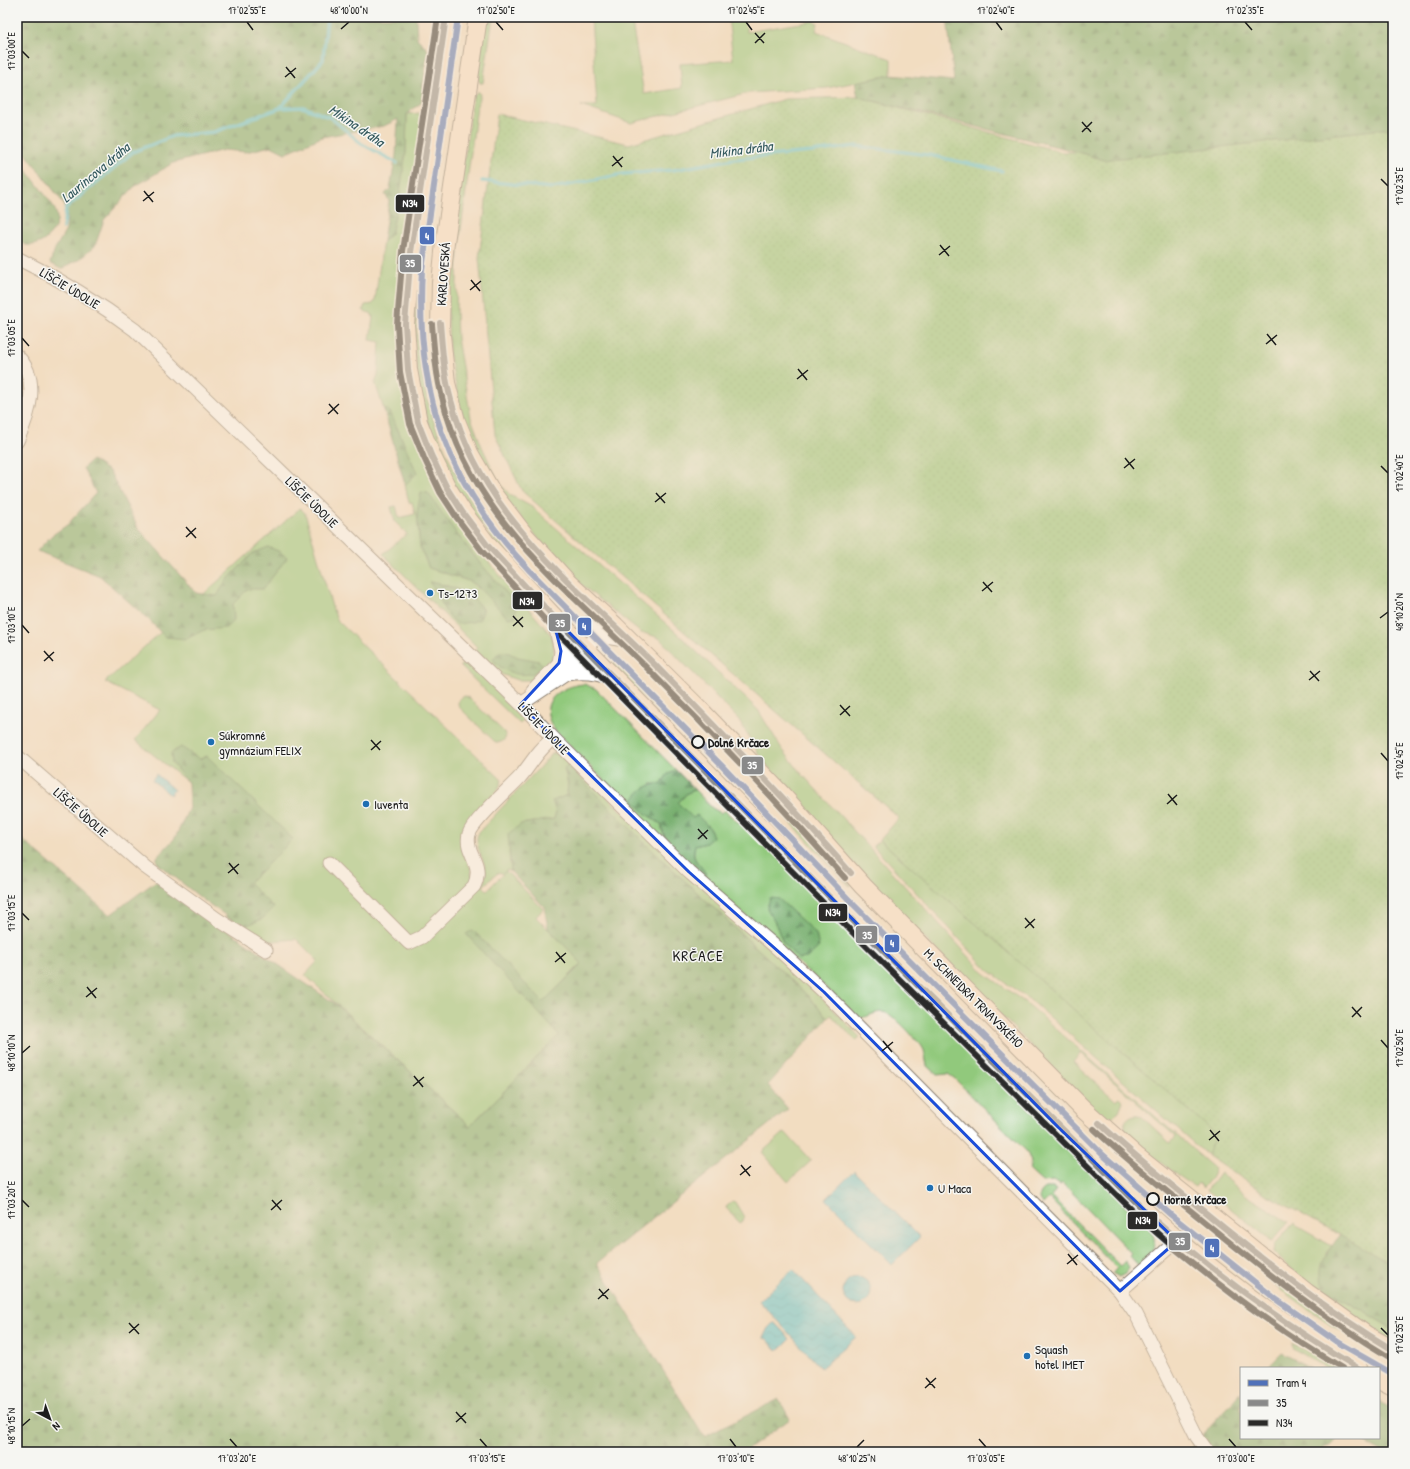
<svg xmlns="http://www.w3.org/2000/svg" width="1410" height="1469" font-family="'Patrick Hand',sans-serif">
<style>
.grass{fill:#91c97c;stroke:#56724c;fill-rule:evenodd}
.forest{fill:url(#forest-firs);stroke:#486444}
.park{fill:url(#park-tufts);stroke:#56724c}
.garden{fill:url(#garden-dots);stroke:#56724c}
.water{fill:url(#water-waves);stroke:#3c7279}
.lines{fill:none;stroke-linecap:round;stroke-linejoin:round}
.stream{stroke:#5dc8d6;stroke-width:3.5}
.minor-casing{stroke:#877c6e;stroke-width:15}
.secondary-casing{stroke:#877c6e;stroke-width:20}
.minor{stroke:#fff;stroke-width:13}
.secondary{stroke:#fbe5cf;stroke-width:18}
.tram{stroke:#1c1c1c;stroke-width:1}
.bus-1-casing{stroke:#f6f6f2;stroke-width:9}
.bus-2-casing{stroke:#f6f6f2;stroke-width:9}
.bus-1{stroke:#898989;stroke-width:6}
.bus-2{stroke:#2b2a29;stroke-width:6}
.tram-1-casing{stroke:#f6f6f2;stroke-width:9}
.tram-1{stroke:#5071b9;stroke-width:6}
.marked{fill:none;stroke:#1d4ed8;stroke-width:3;stroke-linejoin:round}
.ticks{fill:none;stroke:#1c1c1c;stroke-width:1.5}
.poi-dot{fill:#1f6fb2;stroke:#f6f6f2;stroke-width:1.5}
.stop-dot{fill:#f6f6f2;stroke:#1c1c1c;stroke-width:2}
.labels{text-anchor:middle;dominant-baseline:central;stroke-width:3;stroke-linejoin:round;paint-order:stroke}
.street-label{font-size:13px;fill:#1c1c1c;stroke:#f6f6f2}
.poi-label{font-size:13px;fill:#1c1c1c;stroke:#f6f6f2;text-anchor:start}
.stop-label{font-size:13px;font-weight:bold;fill:#1c1c1c;stroke:#f6f6f2;text-anchor:start}
.water-label{font-size:14px;font-style:italic;fill:#33585d;stroke:#f6f6f2}
.quarter-label{font-size:15px;letter-spacing:1px;fill:#1c1c1c;stroke:#f6f6f2}
.line-badge{stroke:#f6f6f2;stroke-width:1.5}
.badge-label{font-size:11px;text-anchor:middle;font-weight:bold;fill:#fff}
.neatline{fill:none;stroke:#1c1c1c;stroke-width:1.5}
.ticks-label{font-size:10px;text-anchor:middle;fill:#1c1c1c}
</style>
<defs>
<pattern id="forest-firs" width="22" height="20" patternUnits="userSpaceOnUse"><rect width="22" height="20" fill="#74ad6c"/><path d="M5 1l3.5 6h-7zM16 11l3.5 6h-7z" fill="#5e8c58"/></pattern>
<pattern id="park-tufts" width="24" height="20" patternUnits="userSpaceOnUse"><rect width="24" height="20" fill="#91c97c"/><path d="M3 7l-1-3M5 7V3M7 7l1-3M15 17l-1-3M17 17v-4M19 17l1-3" fill="none" stroke="#7cac6b"/></pattern>
<pattern id="garden-dots" width="8" height="8" patternUnits="userSpaceOnUse"><rect width="8" height="8" fill="#91c97c"/><path d="M2 2h.1M6 6h.1" fill="none" stroke="#7cac6b" stroke-width="1.8" stroke-linecap="round"/></pattern>
<pattern id="water-waves" width="16" height="10" patternUnits="userSpaceOnUse"><rect width="16" height="10" fill="#5dc8d6"/><path d="M0 5q4-4 8 0t8 0" fill="none" stroke="#50abb7"/></pattern>
</defs>
<rect width="100%" height="100%" fill="#f6f6f2"/>
<filter id="ink" filterUnits="userSpaceOnUse"><feTurbulence type="fractalNoise" baseFrequency=".025" numOctaves="2"/><feDisplacementMap in="SourceGraphic" scale="8" xChannelSelector="R" yChannelSelector="G"/><feConvolveMatrix kernelMatrix="1 2 1 2 8 2 1 2 1" color-interpolation-filters="sRGB"/></filter>
<filter id="wash" filterUnits="userSpaceOnUse"><feTurbulence type="fractalNoise" baseFrequency=".012" numOctaves="4" result="noise"/><feDisplacementMap in="SourceGraphic" scale="16" xChannelSelector="R" yChannelSelector="G"/><feGaussianBlur stdDeviation="0.9" result="paint"/><feColorMatrix in="noise" values="0 0 0 0 0 0 0 0 0 0 0 0 0 0 0 0 0 1.4 0 .05"/><feComposite in="paint" operator="in"/></filter>
<g filter="url(#wash)">
<rect width="100%" height="100%" fill="#f2ddc1"/>
<path class="grass" d="M485,17H493L483,83H480L477,77Z
M591,17H631L644,94L682,88L680,64L733,60L728,17H744L747,32L813,21L818,23L816,31L891,59V75L827,88L749,93L631,123L581,106H597Z
M477,92H479L480,95L477,106L458,252L456,311L457,338L471,418L482,447L499,483L510,495L532,507L677,633L758,710L782,749L802,774L984,973L1030,1006L1215,1169L1212,1177L1203,1188L1198,1183L1195,1187C1176,1174 1157,1161 1140,1146C1135,1142 1130,1138 1126,1133C1119,1124 1131,1111 1141,1116L1170,1143L1176,1137L1081,1053L1073,1062L1115,1100L1119,1097L1123,1101L1119,1111L1110,1118L1103,1116L1094,1109L878,891L762,760L739,720L659,638L648,634L641,633L578,582L547,549L506,500L481,460L461,411L449,352L447,282L473,96Z
M420,113L423,118L398,313L451,509L481,553L552,636L554,647L553,660L538,677L531,680H517L498,673L475,651L478,648L383,554L407,534L395,522L391,507L396,506L399,518L415,514L412,502L409,503L405,485L417,473L390,412L383,407L375,382L378,375L380,342L370,340L373,317L371,313L365,312L363,310L365,305L373,304L375,301L383,241L391,234L406,152L407,114ZM417,513L457,534L480,563L516,604L515,617L469,581L429,568L420,547ZM430,582C450,586 472,591 483,611H445L437,592Z
M424,217H426C421,247 416,277 416,308C416,402 450,481 509,553L507,554L499,547C485,528 470,510 457,491C452,482 448,472 444,463C404,380 412,305 424,217Z
M300,508L305,513L333,610L338,621L502,780L498,790L470,818L465,825L462,834V850L471,869L472,875L482,886C494,865 472,852 478,833L553,753H560L822,998L860,1037L856,1041L831,1015L828,1018L805,993L655,853L567,765L564,769C574,799 561,795 554,819L521,824L509,852L511,872L507,870L502,874L499,872L483,886L487,890L506,871L543,909L536,917L582,963L543,1002L559,1035L470,1126L305,975L318,961L296,939L262,942L227,920L225,915L243,927L242,884L203,761L185,780L135,740L160,710L105,682Z
M612,659L672,720L669,724L615,667Z
M466,660L526,718L520,724L460,666Z
M584,684L596,689L677,771L668,774L661,784H651L645,813L661,824L663,834L676,853L556,732C553,727 549,722 548,715C544,695 569,685 584,684Z
M465,696L469,698L504,732L506,737L503,741L498,743L494,741L459,707L458,703L460,698Z
M695,790L712,808L721,813L724,810L783,861L1150,1230C1161,1244 1149,1256 1139,1266L1130,1256L1132,1254L1063,1183L1061,1185L1053,1181L1042,1182L1029,1170L1031,1162L1027,1152L954,1078L948,1074L937,1075L927,1066L924,1050L921,1045C913,1037 893,1012 882,1012C875,1012 867,1017 860,1018L702,877V868C695,861 692,856 695,846L706,843L693,818L678,803L687,793Z
M784,808L851,885L850,886L780,811Z
M880,840L1217,1134L1207,1155L1034,1003L988,970L873,846Z
M785,1132L811,1161L788,1182L762,1152Z
M1220,1173L1246,1195L1289,1222L1272,1241L1268,1239V1238L1207,1190Z
M1046,1188H1053L1056,1190L1051,1196L1120,1266L1125,1261L1129,1267L1126,1274L1118,1277L1112,1274L1117,1268L1049,1198L1043,1204C1038,1197 1039,1192 1046,1188Z
M1293,1224L1332,1246L1326,1253L1324,1291L1346,1301L1393,1329V1342L1310,1286L1274,1253L1275,1244Z
M1270,1273L1385,1355L1393,1360V1362C1348,1337 1307,1309 1266,1278Z
M1292,1343L1339,1368H1327L1294,1349Z"/>
<path class="forest" d="M17,17H416L417,38L428,50L421,103L407,114L406,152L399,199L391,234L383,241L389,201L385,194L390,189L396,155L398,119L384,126L322,137L285,153L271,146L246,152L224,150L173,163L134,187L104,220L95,246L80,259L61,269L50,263L55,249L66,230L67,218L64,204L17,142Z
M947,17H1393V128L1103,160L1078,152L858,97L855,82L891,75L954,81Z
M17,157L52,204C55,209 58,216 57,222C53,236 40,247 26,245C23,244 19,242 17,240Z
M17,363L19,364C23,387 28,406 17,428Z
M383,407L390,412L417,473L405,485Z
M92,460L110,472L138,528L196,593L217,596L226,581L252,554L268,547L281,552L287,558L263,589H248L233,604L234,620L226,628L204,630L186,639L165,637L149,620L100,576L37,551L51,536L67,525L96,493L83,468Z
M421,492L428,493L457,534L480,563L516,604L515,617L508,618L476,585L469,581L429,568L420,547L417,513Z
M429,582C450,586 472,591 483,611L480,619L472,622L457,624L445,611L437,592Z
M499,652H507L518,657L539,661L543,665C541,667 539,671 536,672C522,679 500,671 493,659Z
M181,747L200,759L207,756L293,839L249,883L274,908L262,919L243,927L206,902L157,863V857L175,838L189,808L188,783L172,763L171,753Z
M567,765L655,853L805,993L828,1018L768,1085L788,1109L597,1263L704,1437L779,1399L790,1419L744,1452H17V835L110,915L156,881L337,1005L470,1126L559,1035L466,934L473,930L543,1002L582,964L548,928L544,907L511,872L508,834L521,824L554,819L556,812L552,801L567,795L568,782L564,769Z
M677,771L695,790L687,793L678,803L693,818L697,815L710,828L713,837L706,843L695,846C690,860 700,863 706,874L702,877C686,862 665,846 661,824L645,813L633,800C640,789 648,784 661,784L668,774Z
M770,898L779,899L816,934L819,947L807,958L798,959L783,942L775,923L767,908Z
M1340,1235L1393,1265V1329L1346,1301L1324,1291C1316,1264 1324,1257 1340,1235Z
M1282,1353L1311,1368H1267Z
M1241,1393V1438H1337L1334,1443L1320,1452H1187Z
M1379,1402L1393,1409V1452H1384L1359,1438H1379Z"/>
<path class="park" d="M732,1201L735,1202L744,1217L743,1221L740,1223L726,1208V1207Z"/>
<path class="garden" d="M858,97L1062,152H1078L1103,160L1393,128V1265L1264,1193L1207,1155L1216,1134L880,840L899,818L522,491L495,435L479,258L497,114L629,144L785,99Z"/>
<path class="water" d="M156,774L174,790L170,795L152,780Z
M854,1171L920,1237L892,1265L826,1199Z
M793,1269L856,1337L821,1368L759,1301Z
M843 1291a14 14 0 1 1 28 0a14 14 0 1 1-28 0Z
M774,1322L790,1339L778,1351L767,1339L763,1338L768,1328Z"/>
<g class="lines">
<path class="stream" d="M281,108L303,107L331,118L362,144L397,163
M482,181L553,188L623,174L673,170L734,159L812,152L856,146L929,155L1002,171
M63,228L66,208L133,152L173,136L214,132L280,108L323,60L327,17"/>
</g>
</g>
<g filter="url(#ink)">
<g class="lines">
<defs>
<path id="minor" d="M17,258C58,278 98,302 135,330L521,704L553,738L689,872L777,948L824,992L1120,1291L1136,1314L1197,1437L1208,1452
M17,356C41,379 29,415 17,441
M592,604L596,638
M553,617L561,651L559,663
M566,674C585,671 596,673 613,679
M533,690L559,663L575,649L585,648
M521,704L566,674L580,662L585,648L596,638L606,637L630,641
M17,756L145,867L217,919L266,950
M329,863L409,943L422,937L474,886C485,862 464,854 469,834C473,821 509,789 520,777C527,769 533,759 540,751C544,746 549,742 553,738
M1120,1291L1177,1241"/>
<path id="secondary" d="M446,17L411,252L405,324L408,370L418,422L431,455L447,488L463,513L488,546L552,615L862,930L1149,1215C1213,1273 1282,1325 1358,1368
M478,17L445,242L441,283L440,326L446,383L456,421L469,453L492,493L525,536L550,563L569,584L615,626L699,709L780,793L863,886L1083,1109L1136,1156L1307,1293L1366,1335L1393,1350
M1379,1380L1393,1387"/>
</defs>
<use href="#minor" class="minor-casing"/>
<use href="#secondary" class="secondary-casing"/>
<use href="#minor" class="minor"/>
<use href="#secondary" class="secondary"/>
<path class="tram" d="M458,21L459,17"/>
<defs>
<path id="bus-1" d="M446,17L411,252L405,324L408,370L418,422L431,455L447,488L463,513L488,546L552,615L862,930L1149,1215C1214,1273 1283,1324 1358,1368
M440,323C442,349 444,375 451,400C482,519 578,587 660,670C725,736 789,803 851,873
M1099,1123C1133,1155 1170,1184 1206,1213C1266,1262 1326,1310 1393,1350"/>
<path id="bus-2" d="M438,17L403,251L397,324L400,372L410,424L424,458L440,492L457,518L482,551L546,621L856,936L1143,1221C1205,1276 1271,1326 1342,1368
M432,324C434,350 436,376 443,401C472,520 571,591 652,673C719,740 783,808 845,878
M1094,1129C1128,1161 1164,1189 1201,1219C1261,1268 1322,1317 1389,1357"/>
</defs>
<use href="#bus-1" class="bus-1-casing"/>
<use href="#bus-2" class="bus-2-casing"/>
<use href="#bus-1" class="bus-1"/>
<use href="#bus-2" class="bus-2"/>
<defs>
<path id="tram-1" d="M458,17L422,270C415,393 446,481 530,571L722,766L854,905L1102,1154L1171,1215L1277,1300L1337,1342L1393,1374"/>
</defs>
<use href="#tram-1" class="tram-1-casing"/>
<use href="#tram-1" class="tram-1"/>
</g>
</g>
<path d="M0 0H1410V1469H0ZM552,615L1058,1127L1177,1241L1120,1291L824,992L689,872L553,738L521,704L559,663L561,651Z" fill="#f2ddc1" fill-opacity=".55" fill-rule="evenodd"/>
<path class="marked" d="M552,615L1058,1127L1177,1241L1120,1291L824,992L689,872L553,738L521,704L559,663L561,651Z"/>
<path class="ticks" d="M247,22L253,30M496,22L503,30M746,22L752,30M996,22L1002,30M1245,22L1252,30M341,29L349,22M755,33L764,43M755,43L765,33M22,51L29,58M286,67L295,78M285,77L296,68M1082,122L1091,132M1082,132L1092,122M613,156L622,167M612,166L623,157M1381,179L1388,186M144,191L153,202M143,201L154,192M940,245L949,256M939,255L950,246M471,280L480,291M470,290L481,281M1267,334L1276,345M22,338L29,346M1266,344L1277,335M798,369L807,380M797,379L808,370M329,404L338,414M328,414L339,404M1125,458L1134,469M1381,466L1388,473M1124,468L1135,459M656,493L665,503M655,502L666,493M186,527L196,538M186,537L196,528M983,582L992,592M982,591L993,582M513,616L523,627M1380,618L1388,612M22,625L29,633M513,626L523,617M44,651L53,661M44,661L54,652M1310,671L1319,681M1309,680L1320,671M840,705L850,716M840,715L850,706M371,740L380,750M371,750L381,741M1381,753L1388,761M1168,794L1177,805M1167,804L1177,795M698,829L707,839M698,839L708,830M229,863L238,874M228,873L239,864M22,913L29,920M1025,918L1034,928M1025,928L1035,919M556,952L565,963M555,962L566,953M87,987L96,998M86,997L97,988M1352,1007L1361,1017M1352,1017L1362,1007M1381,1040L1388,1048M883,1041L892,1052M882,1051L893,1042M22,1053L30,1046M414,1076L423,1087M413,1086L424,1077M1210,1130L1219,1141M1209,1140L1220,1131M741,1165L750,1176M740,1175L751,1166M22,1200L29,1207M272,1200L281,1210M271,1210L282,1200M1068,1254L1077,1265M1067,1264L1078,1255M599,1289L608,1299M598,1299L609,1289M129,1323L139,1334M1381,1328L1388,1335M129,1333L139,1324M926,1378L935,1388M925,1388L936,1378M456,1412L466,1423M456,1422L466,1413M22,1426L30,1419M230,1439L237,1447M480,1439L487,1447M730,1439L736,1447M979,1439L986,1447M1229,1439L1236,1447M857,1447L864,1440"/>
<g class="poi-dot">
<circle cx="430" cy="593" r="4"/>
<circle cx="211" cy="742" r="4"/>
<circle cx="366" cy="804" r="4"/>
<circle cx="930" cy="1188" r="4"/>
<circle cx="1027" cy="1356" r="4"/>
</g>
<g class="stop-dot">
<circle cx="698" cy="742" r="6"/>
<circle cx="1153" cy="1199" r="6"/>
</g>
<g class="labels">
<g class="street-label">
<text transform="translate(443 274) rotate(-86)">KARLOVESKÁ</text>
<text transform="translate(70 288) rotate(31)">LÍŠČIE ÚDOLIE</text>
<text transform="translate(312 502) rotate(44)">LÍŠČIE ÚDOLIE</text>
<text transform="translate(544 728) rotate(46)">LÍŠČIE ÚDOLIE</text>
<text transform="translate(81 812) rotate(41)">LÍŠČIE ÚDOLIE</text>
<text transform="translate(974 998) rotate(45)">M. SCHNEIDRA TRNAVSKÉHO</text>
</g>
<g class="poi-label">
<text x="438" y="593">Ts-1273</text>
<text x="219" y="735">Súkromné<tspan x="219" dy="15">gymnázium FELIX</tspan></text>
<text x="374" y="804">Iuventa</text>
<text x="938" y="1188">U Maca</text>
<text x="1035" y="1349">Squash<tspan x="1035" dy="15">hotel IMET</tspan></text>
</g>
<g class="stop-label">
<text x="708" y="742">Dolné Krčace</text>
<text x="1164" y="1199">Horné Krčace</text>
</g>
<g class="water-label">
<text transform="translate(357 125) rotate(34)">Mikina dráha</text>
<text transform="translate(741 149) rotate(-7)">Mikina dráha</text>
<text transform="translate(95 172) rotate(-40)">Laurincova dráha</text>
</g>
<g class="quarter-label">
<text x="698" y="955">KRČACE</text>
</g>
</g>
<g class="line-badge">
<rect x="395" y="194" width="30" height="19" rx="4" fill="#2b2a29"/>
<rect x="419" y="226" width="16" height="19" rx="4" fill="#5071b9"/>
<rect x="399" y="254" width="23" height="19" rx="4" fill="#898989"/>
<rect x="512" y="591" width="31" height="19" rx="4" fill="#2b2a29"/>
<rect x="548" y="613" width="23" height="19" rx="4" fill="#898989"/>
<rect x="577" y="617" width="15" height="19" rx="4" fill="#5071b9"/>
<rect x="741" y="756" width="23" height="19" rx="4" fill="#898989"/>
<rect x="818" y="903" width="30" height="19" rx="4" fill="#2b2a29"/>
<rect x="855" y="925" width="23" height="19" rx="4" fill="#898989"/>
<rect x="884" y="934" width="16" height="19" rx="4" fill="#5071b9"/>
<rect x="1127" y="1211" width="31" height="19" rx="4" fill="#2b2a29"/>
<rect x="1168" y="1232" width="23" height="19" rx="4" fill="#898989"/>
<rect x="1204" y="1238" width="16" height="20" rx="4" fill="#5071b9"/>
</g>
<g class="badge-label">
<text x="410" y="207">N34</text>
<text x="427" y="240">4</text>
<text x="410" y="267">35</text>
<text x="527" y="605">N34</text>
<text x="560" y="627">35</text>
<text x="584" y="630">4</text>
<text x="752" y="769">35</text>
<text x="833" y="916">N34</text>
<text x="867" y="939">35</text>
<text x="892" y="947">4</text>
<text x="1143" y="1224">N34</text>
<text x="1180" y="1245">35</text>
<text x="1212" y="1252">4</text>
</g>
<rect width="1410" height="1469" fill="none" stroke="#f6f6f2" stroke-width="44"/>
<rect x="1240" y="1367" width="140" height="72" fill="#f6f6f2" stroke="#9f9f9c"/>
<rect x="1248" y="1380" width="20" height="6" fill="#5071b9" stroke="#9f9f9c"/>
<text x="1276" y="1387" font-size="12" fill="#1c1c1c">Tram 4</text>
<rect x="1248" y="1400" width="20" height="6" fill="#898989" stroke="#9f9f9c"/>
<text x="1276" y="1407" font-size="12" fill="#1c1c1c">35</text>
<rect x="1248" y="1420" width="20" height="6" fill="#2b2a29" stroke="#9f9f9c"/>
<text x="1276" y="1427" font-size="12" fill="#1c1c1c">N34</text>
<g transform="translate(50 1419) rotate(139)" stroke="#f6f6f2" stroke-width="3" paint-order="stroke">
<path d="M0-3L7 15L0 10L-7 15Z" fill="#1c1c1c"/>
<text y="-6" font-size="11" font-weight="bold" text-anchor="middle" fill="#1c1c1c">N</text>
</g>
<rect x="22" y="22" width="1366" height="1425" class="neatline"/>
<g class="ticks-label">
<text x="247" y="14">17°02'55"E</text>
<text x="349" y="14">48°10'00"N</text>
<text x="496" y="14">17°02'50"E</text>
<text x="746" y="14">17°02'45"E</text>
<text x="996" y="14">17°02'40"E</text>
<text x="1245" y="14">17°02'35"E</text>
<text transform="translate(11 51) rotate(-90)" y="4">17°03'00"E</text>
<text transform="translate(1399 186) rotate(-90)" y="4">17°02'35"E</text>
<text transform="translate(11 338) rotate(-90)" y="4">17°03'05"E</text>
<text transform="translate(1399 473) rotate(-90)" y="4">17°02'40"E</text>
<text transform="translate(1399 612) rotate(-90)" y="4">48°10'20"N</text>
<text transform="translate(11 625) rotate(-90)" y="4">17°03'10"E</text>
<text transform="translate(1399 761) rotate(-90)" y="4">17°02'45"E</text>
<text transform="translate(11 913) rotate(-90)" y="4">17°03'15"E</text>
<text transform="translate(1399 1048) rotate(-90)" y="4">17°02'50"E</text>
<text transform="translate(11 1053) rotate(-90)" y="4">48°10'10"N</text>
<text transform="translate(11 1200) rotate(-90)" y="4">17°03'20"E</text>
<text transform="translate(1399 1335) rotate(-90)" y="4">17°02'55"E</text>
<text transform="translate(11 1426) rotate(-90)" y="4">48°10'15"N</text>
<text x="237" y="1462">17°03'20"E</text>
<text x="487" y="1462">17°03'15"E</text>
<text x="736" y="1462">17°03'10"E</text>
<text x="857" y="1462">48°10'25"N</text>
<text x="986" y="1462">17°03'05"E</text>
<text x="1236" y="1462">17°03'00"E</text>
</g>
</svg>
